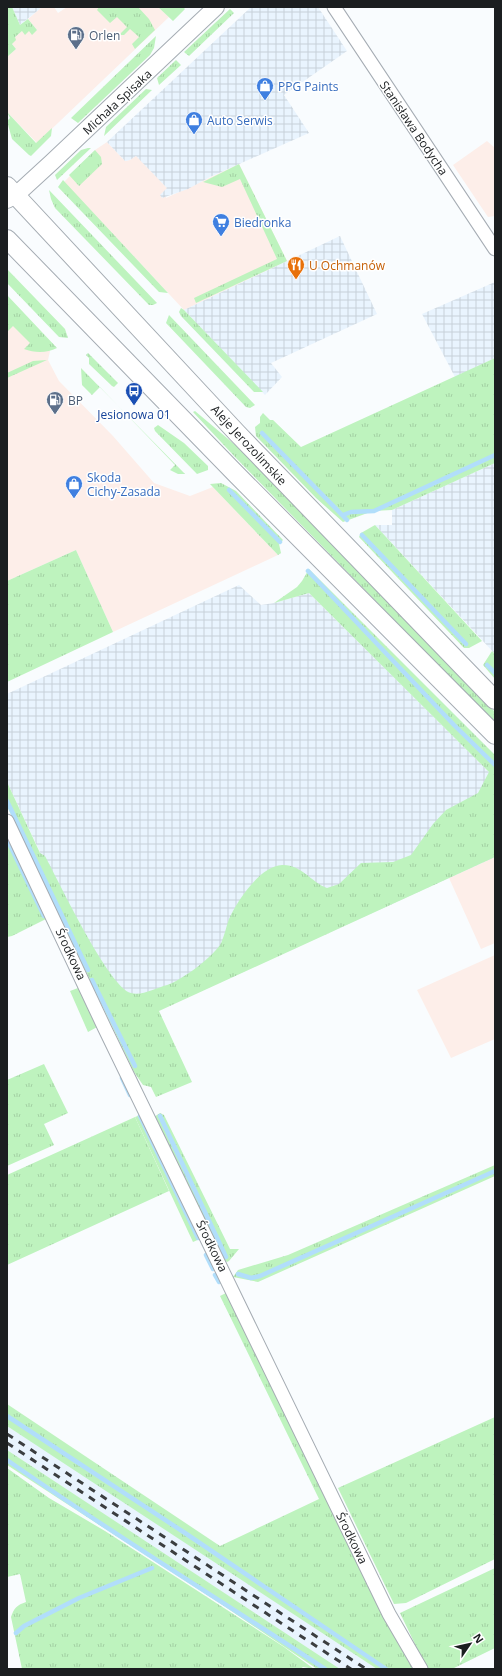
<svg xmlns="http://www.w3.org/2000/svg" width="502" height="1676" font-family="'Open Sans',sans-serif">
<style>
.commercial{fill:#fdeee9}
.industrial{fill:url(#industrial-grid)}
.built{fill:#e9f4fe}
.grass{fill:url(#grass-tufts)}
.garden{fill:#bef3be}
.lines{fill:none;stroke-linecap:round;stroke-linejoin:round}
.stream{stroke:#b1defb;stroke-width:4.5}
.minor-casing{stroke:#a5acb3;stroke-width:15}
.tertiary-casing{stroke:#a5acb3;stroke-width:18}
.secondary-casing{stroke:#a5acb3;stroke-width:20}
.minor{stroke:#fff;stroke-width:13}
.tertiary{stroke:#fff;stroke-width:16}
.secondary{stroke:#fff;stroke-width:18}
.rail{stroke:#3b3e40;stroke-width:3;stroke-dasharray:7 7;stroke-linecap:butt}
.labels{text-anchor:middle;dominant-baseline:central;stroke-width:3;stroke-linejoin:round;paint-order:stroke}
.service-label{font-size:12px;fill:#4e5e75;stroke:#fff;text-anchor:start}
.shop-label{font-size:12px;fill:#366cbe;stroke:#fff;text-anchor:start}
.street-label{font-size:12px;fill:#1b1e20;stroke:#fff}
.food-label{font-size:12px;fill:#c56008;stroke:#fff;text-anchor:start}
.transit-label{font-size:12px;fill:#164399;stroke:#fff}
</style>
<defs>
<pattern id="industrial-grid" width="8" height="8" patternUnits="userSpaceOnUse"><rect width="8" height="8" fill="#e9f4fe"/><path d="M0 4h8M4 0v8" fill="none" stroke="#c7d1d9"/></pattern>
<pattern id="grass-tufts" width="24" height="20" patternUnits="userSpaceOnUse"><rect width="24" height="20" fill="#bef3be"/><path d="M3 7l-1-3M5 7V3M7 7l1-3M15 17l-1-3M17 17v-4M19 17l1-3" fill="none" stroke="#a3d0a3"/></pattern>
</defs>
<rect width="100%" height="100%" fill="#f9fcfe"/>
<path class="commercial" d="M42,7H54L58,13L67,7H158L169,17L37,143L7,112V57L16,49L12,44L14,38L22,31L37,30L28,19Z
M487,141L495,148V216L488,217L453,165Z
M107,142L125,161L130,160L136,155L167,188L166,198L239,164L287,261L184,310L64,182L95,150Z
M7,306L50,351L48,360L59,381L113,436L154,483L190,496L213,487L278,555L113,632L76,550L7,581Z
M495,857V943L481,949L449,878Z
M495,955V1039L451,1058L417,990Z"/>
<path class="industrial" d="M12,7H42L20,25Z
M251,7H318L347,51L284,95L309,133L210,177L188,189L162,198L160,195L167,188L136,156L130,160L125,161L107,142Z
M340,236L377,314L271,363L282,377L265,395L184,310Z
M495,282V358L455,377L422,314Z
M495,463V654L375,525H392V510Z
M239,585L261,605L274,603L309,593L489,772L495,857L122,1027L7,782V694Z"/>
<path class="built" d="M7,1426L45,1450L377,1669H340L134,1534L7,1450Z"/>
<path class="grass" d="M7,7H12L20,25L28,19L37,30L32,35L29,31L25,35L22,31L15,37L16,40L12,44L16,49L7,57Z
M99,7H138L149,19L155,30L135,49L132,44L139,37L130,29L124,35H121L120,34L127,27L117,17L110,23L97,10Z
M158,7H183L185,9L173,21Z
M230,9L234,13L189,56L184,52Z
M156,36L154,48L150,55L78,123L71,118Z
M176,60L181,65L159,85L157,78Z
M146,89L152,90L104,136L106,127Z
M7,112L36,143L52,128L51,136L31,156L29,155L12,139L7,121L10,118Z
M88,148H91L57,180L55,175L56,174L81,150Z
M95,150L101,157L102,164L79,186L69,175Z
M239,164L287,261L196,303L194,298L277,259L240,179L222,187L203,182Z
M63,180L168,293L159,292L58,187Z
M49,190L157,303L153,305H149L55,208L51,199Z
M7,269L65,329L68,338L59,337L7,283Z
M7,295L57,348C47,353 35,353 24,349L30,343L13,326L7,332Z
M181,308L184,310L263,392H254L181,316L179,312Z
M169,315L255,405L250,408L246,407L166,323Z
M88,353L118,383L114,387L112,386L89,364V358L86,355Z
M495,358V463L392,510L373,511L343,522L316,498L256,436L255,427L260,423V417L263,413L270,420H273L301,447Z
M47,360L7,378V373L33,361Z
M81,368L185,474H178L170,470L175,465L100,387L92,395L82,385Z
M195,411L240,449L495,712V723L235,457L193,412Z
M158,425L184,443L208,466V470L197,474L155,431L154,428Z
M221,483L236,491L283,540L279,544L281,553L278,555L210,484Z
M375,525L482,641L469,648H464L359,537L361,533Z
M76,550L113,632L7,682V581Z
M309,569L495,755V857L159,1011L192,1082L156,1097L151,1087L143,1085L134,1072L7,806V782L40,853L45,856C58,880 109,988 131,993C142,996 156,988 167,985C182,980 210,959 220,945C224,938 226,927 229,919C237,901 260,866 282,865C301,864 311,882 327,888L339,884L361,863L393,862L411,855L433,824L446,810L478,793L489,772L309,593L274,603L297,587L302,581Z
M492,651L495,654V679L483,665Z
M7,832L48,918L12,936L7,937Z
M44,1064L68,1113L44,1124L54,1145L7,1166V1080Z
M160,1113L164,1115L230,1249H239L229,1261L227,1262L222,1259L154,1117Z
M135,1117L169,1191L7,1265V1175Z
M495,1165V1176L258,1282L233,1277L238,1270L288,1255Z
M228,1292L396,1639L415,1669H377L7,1426V1404L220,1546L319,1499L220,1296Z
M495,1417V1559L406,1603L394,1604L338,1488Z
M7,1450L340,1669H317L221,1604L7,1465Z
M7,1468L49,1498L105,1531L284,1647L314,1669L303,1667L300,1669H22L11,1617C14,1608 17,1605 26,1602L20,1574L7,1577Z
M495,1568V1648L452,1669H427L400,1613Z"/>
<path class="garden" d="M79,985L99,1026L88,1032L70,991L78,988Z
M143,1114L202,1238L193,1242L135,1117Z"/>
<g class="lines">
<path class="stream" d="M262,433L347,520
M229,490L280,542
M343,515L351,512L374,511L495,455
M362,535L466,644
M308,571L454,725L495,765
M487,665L495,673
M7,801L88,970
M7,839L44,916
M92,980L135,1066
M122,1078L130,1095
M140,1116L198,1238
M160,1116L226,1257
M206,1255L213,1269
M238,1274L251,1278L260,1276L495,1171
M215,1275L219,1282
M7,1416L185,1533L386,1669
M7,1460C111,1533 219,1599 325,1669
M16,1633L24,1626L79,1598L152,1568"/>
<defs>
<path id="minor" d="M334,7L495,249
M7,821L105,1029L389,1614L421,1669"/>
<path id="tertiary" d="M7,200L16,195L52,162L216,7"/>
<path id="secondary" d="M7,186L237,433L495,700
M7,239L236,474L495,735"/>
</defs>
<use href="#minor" class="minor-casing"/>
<use href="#tertiary" class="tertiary-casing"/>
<use href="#secondary" class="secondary-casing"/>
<use href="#minor" class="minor"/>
<use href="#tertiary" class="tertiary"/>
<use href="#secondary" class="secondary"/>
<path class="rail" d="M7,1434L366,1669
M7,1443L351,1669"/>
</g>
<defs>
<symbol id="fuel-pin" viewBox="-11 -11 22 30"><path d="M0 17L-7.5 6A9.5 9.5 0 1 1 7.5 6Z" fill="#5c6f8a" stroke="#fff"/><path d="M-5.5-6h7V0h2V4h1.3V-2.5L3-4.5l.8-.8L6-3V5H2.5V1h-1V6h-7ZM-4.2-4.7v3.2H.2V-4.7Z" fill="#fff"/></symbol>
<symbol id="shop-pin" viewBox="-11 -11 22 30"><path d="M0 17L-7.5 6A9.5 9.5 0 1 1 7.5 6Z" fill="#3f7fe0" stroke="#fff"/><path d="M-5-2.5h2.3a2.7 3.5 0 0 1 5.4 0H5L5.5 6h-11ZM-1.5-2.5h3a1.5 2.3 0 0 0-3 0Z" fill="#fff"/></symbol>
<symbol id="supermarket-pin" viewBox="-11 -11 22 30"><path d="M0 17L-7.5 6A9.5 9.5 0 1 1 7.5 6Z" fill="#3f7fe0" stroke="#fff"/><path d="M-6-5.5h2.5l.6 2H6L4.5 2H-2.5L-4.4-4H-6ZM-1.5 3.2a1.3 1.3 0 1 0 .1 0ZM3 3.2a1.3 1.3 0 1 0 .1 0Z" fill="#fff"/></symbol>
<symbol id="restaurant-pin" viewBox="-11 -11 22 30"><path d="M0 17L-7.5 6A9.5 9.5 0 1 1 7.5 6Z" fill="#e8710a" stroke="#fff"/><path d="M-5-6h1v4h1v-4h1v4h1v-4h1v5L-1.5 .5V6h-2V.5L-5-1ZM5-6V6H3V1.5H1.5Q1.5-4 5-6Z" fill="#fff"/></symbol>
<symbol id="bus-pin" viewBox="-11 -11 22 30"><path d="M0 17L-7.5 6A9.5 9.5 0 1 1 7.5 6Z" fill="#1a4fb4" stroke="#fff"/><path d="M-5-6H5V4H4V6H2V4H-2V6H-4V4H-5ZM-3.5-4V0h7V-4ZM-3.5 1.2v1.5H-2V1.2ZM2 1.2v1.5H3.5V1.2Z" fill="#fff"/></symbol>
</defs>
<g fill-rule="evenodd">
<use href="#fuel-pin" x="66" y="25" width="20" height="27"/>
<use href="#shop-pin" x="255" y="76" width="20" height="27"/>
<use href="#shop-pin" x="184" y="110" width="20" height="27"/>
<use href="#supermarket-pin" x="211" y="212" width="20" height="27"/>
<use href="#restaurant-pin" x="286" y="255" width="20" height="27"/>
<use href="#bus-pin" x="124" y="381" width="20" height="27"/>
<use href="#fuel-pin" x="45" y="390" width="20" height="27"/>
<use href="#shop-pin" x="64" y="474" width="20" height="27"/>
</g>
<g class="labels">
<g class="service-label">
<text x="89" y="35">Orlen</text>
<text x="68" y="400">BP</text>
</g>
<g class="shop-label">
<text x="278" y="86">PPG Paints</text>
<text x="207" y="120">Auto Serwis</text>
<text x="234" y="222">Biedronka</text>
<text x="87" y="477">Skoda<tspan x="87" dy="14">Cichy-Zasada</tspan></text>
</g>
<g class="street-label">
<text transform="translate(117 102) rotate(-43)">Michała Spisaka</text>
<text transform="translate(414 128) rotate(56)">Stanisława Bodycha</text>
<text transform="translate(249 445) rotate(47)">Aleje Jerozolimskie</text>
<text transform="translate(71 954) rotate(65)">Środkowa</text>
<text transform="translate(212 1246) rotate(64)">Środkowa</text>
<text transform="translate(352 1538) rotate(64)">Środkowa</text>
</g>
<g class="food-label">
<text x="309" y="265">U Ochmanów</text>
</g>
<g class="transit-label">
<text x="134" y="414">Jesionowa 01</text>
</g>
</g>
<rect width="502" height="1676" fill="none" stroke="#1b1e20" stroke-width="16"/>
<g transform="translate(470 1644) rotate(56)" stroke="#ffffff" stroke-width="3" paint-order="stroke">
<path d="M0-3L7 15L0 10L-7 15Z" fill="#1b1e20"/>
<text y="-6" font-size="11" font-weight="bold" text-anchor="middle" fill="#1b1e20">N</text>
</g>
</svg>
